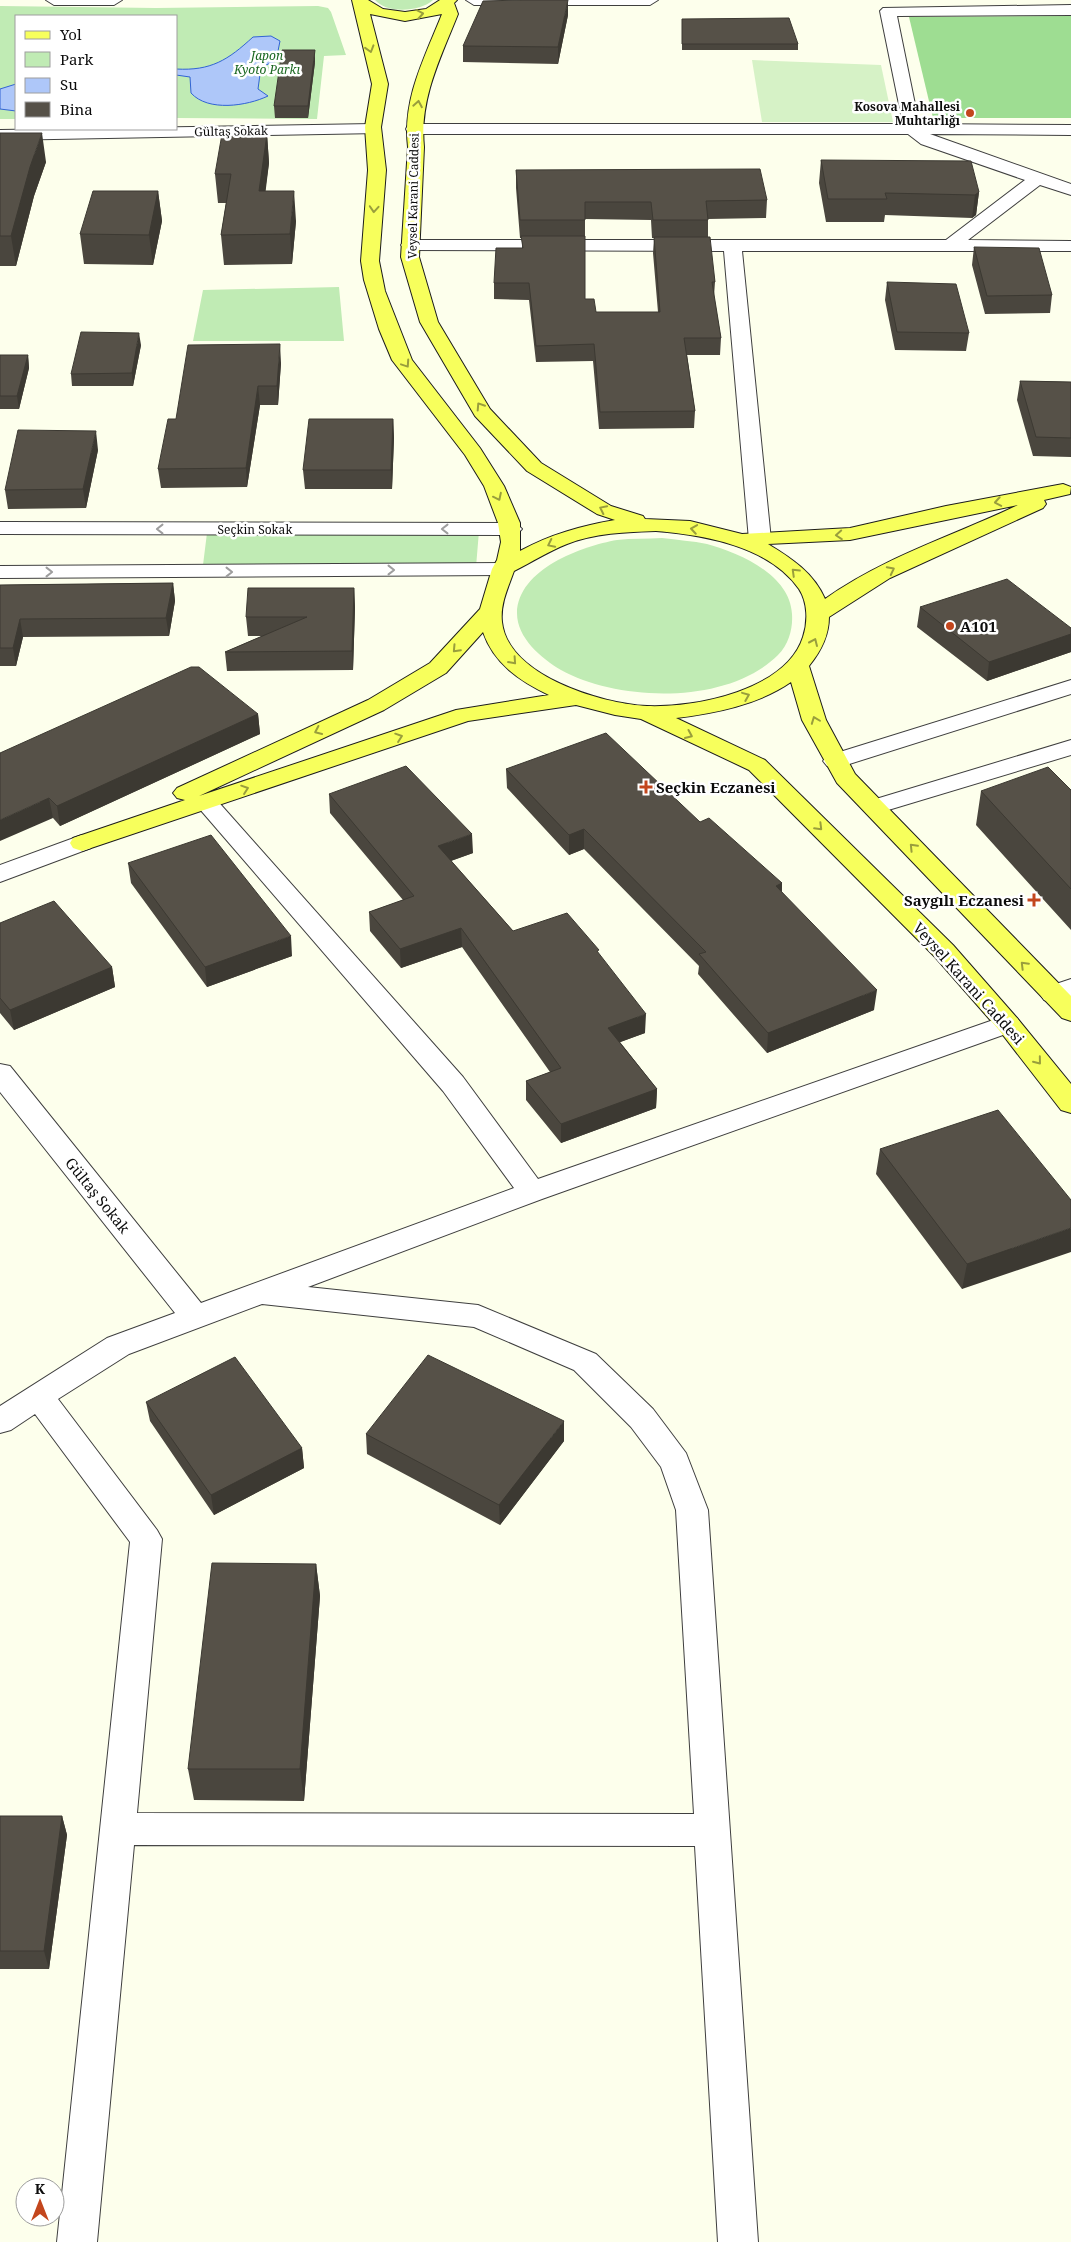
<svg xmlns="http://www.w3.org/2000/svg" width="1071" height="2242" font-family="'Noto Serif',serif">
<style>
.green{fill:#c0ebb4}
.forest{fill:#9edd92}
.pitch{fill:#d6f2c6}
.water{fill:#aec7f9;stroke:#3163d4}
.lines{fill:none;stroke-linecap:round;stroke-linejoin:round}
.minor-casing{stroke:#3f3f3f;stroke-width:2}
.major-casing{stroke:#1d1d1d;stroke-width:2}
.minor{fill:#fff;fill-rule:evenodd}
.major{fill:#f7ff5c;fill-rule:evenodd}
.wall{fill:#4a463e;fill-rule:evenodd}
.shaded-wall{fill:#3c3932}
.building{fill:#565148;stroke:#3c3932}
.oneway{stroke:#999e3c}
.oneway2{stroke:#9e9e9e}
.poi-dot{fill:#c3461d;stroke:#fff;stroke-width:2}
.labels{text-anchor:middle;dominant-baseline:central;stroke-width:5;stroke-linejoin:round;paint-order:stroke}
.far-park-label{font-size:12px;font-style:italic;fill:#1a6720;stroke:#fff}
.far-poi-label{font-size:12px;font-weight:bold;fill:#0c0c0c;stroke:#fff;text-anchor:end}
.far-street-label{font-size:12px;fill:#0c0c0c;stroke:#fff}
.poi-label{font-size:15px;font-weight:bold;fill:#0c0c0c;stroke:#fff;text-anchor:start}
.street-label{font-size:15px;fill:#0c0c0c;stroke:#fff}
</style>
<rect width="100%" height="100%" fill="#fdffec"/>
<path class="green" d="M375,0H433C420,12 387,14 375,0Z
M0,6L156,8L318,6L328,8L331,12L346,55L324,56L317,119L176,118V16H16V119H0Z
M339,287L344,341H193L203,290Z
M479,531L476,567L203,565L207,533Z
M662,538C677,540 693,541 707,544C740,553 790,575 792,614C793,628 789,644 778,655C728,705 619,702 561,670C541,658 517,638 517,613C518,569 582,546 617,540C632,538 647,539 662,538Z"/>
<path class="forest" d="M1071,16V118H933L909,17Z"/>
<path class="pitch" d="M752,60L881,65L893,122H762Z"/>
<path class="water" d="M271,36L280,41L276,61L261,67L258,89L268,96C247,106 208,112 191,93L190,77L176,75V69C211,71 228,60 253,37Z
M16,84V111L0,109V89Z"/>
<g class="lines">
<defs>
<path id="minor" d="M46,0H122L114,5H54Z
M466,0H658L650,5H474Z
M1071,5V15L897,16L919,124L1071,125V135L930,134L1071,184V195L1040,185L968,240L1071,241V251H742L771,540L767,544L760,546L753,544L749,540L724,251L410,250L404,249L401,245L404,241L410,240H946L1025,180L921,144L908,134H414L408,133L406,129L408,125L414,124H903L880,11L883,8Z
M373,124L379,125L381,129L379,133L0,140V130Z
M0,522L511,523L518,525L522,529L518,533L511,535L0,534Z
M503,563L511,564L514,569L511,574L503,575L0,578V566Z
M1071,680V694L843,766L835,768L827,766L823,761L827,756Z
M1071,740V755L875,814L866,812L863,807L866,802Z
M206,795L214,797L463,1077L538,1179L999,1018L1008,1015L1017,1018L1021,1024L1017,1030L542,1199L308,1287L478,1305L596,1354L653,1409L686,1453L708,1510L758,2242H718L695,1846L134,1845L97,2242H57L130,1542L35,1414L11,1430L0,1433V1406L107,1338L175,1313L0,1092V1064L10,1066L201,1303L514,1188L443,1091L198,807L194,802L198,797ZM262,1304L474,1327L574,1370L631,1427L661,1467L676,1510L694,1814L137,1813L162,1539L157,1530L58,1399L129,1354Z
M82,835L91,838L94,843L91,848L0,882V865Z
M1071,979V997L1053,1003L1044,1000L1040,994L1044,988Z"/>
<path id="major" d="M352,0H368L383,9L405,12L426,9L440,0H457L454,3L458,14C441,57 419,99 424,147L419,257L438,322L490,409L541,463L611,506L643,516L645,519L690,521L742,534L850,528L946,506L1063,484L1071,487L1070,494L1044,500L1046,504L1043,508L890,578L829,617C829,636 821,651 809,666L826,720L855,774L1071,996V1021L1062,1018L837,783L802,720L791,682C758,705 715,713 676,718L765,760L953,945L1017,1018L1071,1084V1113L1061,1110L999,1030L935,957L749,770L641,719L615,715L576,705L468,721L91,848L82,851L73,848L70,843L73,838L185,800L177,798L173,793L177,788L368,700L430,663L480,609L492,569L497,560L501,542L498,523L484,486L465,455L392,360L379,329L364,280L361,261L368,170L365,127L372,84ZM370,14L405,21L442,14C425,57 402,99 408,147L401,257L420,322L475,416L527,471L597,514L615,520C581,526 551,534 520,551V523L504,486L480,448L412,360L385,291L379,261L386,170L381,127L388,84ZM1018,505C953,536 884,557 825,599C814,573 791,558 768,544L850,540ZM656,531C704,535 769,546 799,589C808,603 808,622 803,637C786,690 696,708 647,706C602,704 508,676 502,622C500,604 508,588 514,571C532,562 549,551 567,544C595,533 626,532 656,531ZM483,632C494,664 520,681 549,695L456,710L199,796L384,710L446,673Z"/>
</defs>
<use href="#minor" class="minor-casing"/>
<use href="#major" class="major-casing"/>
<use href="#minor" class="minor"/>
<use href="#major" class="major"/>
</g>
<path class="wall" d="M568,15L558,64L463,62V46Z
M682,19L798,44V50H682Z
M315,62L308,118H275L274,106Z
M0,133L46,162L34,196L16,266H0Z
M267,134L269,163L265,191L296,221L292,264L224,265L221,235L226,203H218L215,174Z
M821,160L979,192L976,215L972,218L885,215L884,222H826L819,183Z
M516,170L767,200L766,218L708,219V237L715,282L714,296L721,338L720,355H687L695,411L694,428L599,429L593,361L536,362L529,300L494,299V283L522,248V238H520L516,188ZM585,219L651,220L652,238H654L653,253L658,312H596L585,299Z
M158,191L162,221L153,265L84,264L80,234Z
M974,247L1052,295L1050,313L985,314L972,265Z
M887,282L969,333L966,351L895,350L885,300Z
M141,345L133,386H72L71,374Z
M0,355H28L29,368L19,409H0Z
M281,363L278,405H260L247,487L161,488L158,469L176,419Z
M1020,381L1071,382V457L1033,456L1017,400Z
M393,419L394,438L392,489H305L303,470Z
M98,450L86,508L8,509L5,490Z
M173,583L175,601L169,636L23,637L16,666H0V585Z
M354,588L355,608L353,670L227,671L225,652L262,636H248L246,617Z
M920,607L1071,628V652L987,681L917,627Z
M258,714L260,734L60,826L53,818L0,753Z
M506,769L700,822L782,883V892L874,1010L767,1053L698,974L699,966L584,849L569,855L507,788Z
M1071,790V930L976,825L981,791Z
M329,794L473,853L451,861L513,931L598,953L645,1033L620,1042L657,1089L656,1108L561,1143L526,1100V1081L550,1072L462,947L401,968L370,931L369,912L403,900L330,813Z
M128,863L292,956L207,987L131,883Z
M0,923L112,967L115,987L14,1030L0,1013Z
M880,1149L1071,1200L962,1289L876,1174Z
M146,1402L302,1448L304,1468L214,1515L150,1421Z
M366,1434L564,1441L500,1525L367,1454Z
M316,1564L320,1596L304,1801L194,1800L188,1769Z
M0,1816H62L67,1835L49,1969H0Z"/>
<path class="shaded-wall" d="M568,0V15L558,64V47Z
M315,50V62L308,118V106Z
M42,133L46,162L34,196L16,266L11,236L30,167Z
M267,134L269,163L262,221L259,191Z
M158,191L162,221L153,265L149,235Z
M294,191L296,221L292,264L290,234Z
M979,192L976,215L972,218L975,195Z
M139,333L141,345L133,386L132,373Z
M280,344L281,363L278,405L277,386Z
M28,355L29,368L19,409L17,396Z
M258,386L260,405L247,487L246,468Z
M393,419L394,438L392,489L391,470Z
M96,431L98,450L86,508L83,489Z
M173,583L175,601L169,636L166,618Z
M354,588L355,608L353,670L352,651Z
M20,619L23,637L16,666L13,648Z
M1071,634V652L987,681L989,662Z
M258,714L260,734L60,826L57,806Z
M49,798L53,818L0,841V820Z
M584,829V849L569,855V835Z
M472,834L473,853L439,865L438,846Z
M782,883L781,902L776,886Z
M461,928L462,947L401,968L400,949Z
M291,936L292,956L207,987L205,967Z
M112,967L115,987L14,1030L10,1010Z
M877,990L874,1010L767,1053L768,1033Z
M646,1014L645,1033L607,1047L608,1028Z
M657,1089L656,1108L561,1143V1124Z
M1071,1228V1252L962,1289L967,1264Z
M564,1421V1441L500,1525L499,1505Z
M302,1448L304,1468L214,1515L211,1495Z
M316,1564L320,1596L304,1801L300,1769Z
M62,1816L67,1835L49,1969L44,1951Z"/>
<path class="building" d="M522,0H568L558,47L463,46L483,1Z
M789,18L798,44H682V19Z
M282,50H315L308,106H274Z
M0,133H42L30,167L11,236H0Z
M222,134H267L259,191H294L290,234L221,235L231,174H215Z
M821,160L971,161L979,192L975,195L885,193L887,199H828Z
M760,169L767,200L706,201L708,220H653L651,202H585V220H520L516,170Z
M93,191H158L149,235L80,234Z
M521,236H585V299H594L596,312H660L654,237H710L715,282H712L721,338H684L695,411L600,412L594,344L536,346L529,283H494L496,248H523Z
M974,247L1039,248L1052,295L987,296Z
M887,282L956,284L969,333L897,332Z
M81,332L139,333L132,373L71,374Z
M280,344L277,386H258L246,468L158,469L168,419H176L188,345Z
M0,355H28L17,396H0Z
M1020,381L1071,382V438L1036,437Z
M309,419H393L391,470H303Z
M18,430L96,431L83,489L5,490Z
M1007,579L1071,628V634L989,662L920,607Z
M173,583L166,618L20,619L13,648H0V585Z
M248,588H354L352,651L225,652L307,617H246Z
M191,667H199L258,714L57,806L49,798L0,820V753Z
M606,733L700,822L709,818L782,883L776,886L877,990L768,1033L699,954L706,952L584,829L569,835L506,769Z
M406,766L472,834L438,846L513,931L567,913L599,950L597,951L646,1014L608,1028L657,1089L561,1124L526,1081L561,1068L461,928L400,949L369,912L414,896L329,794Z
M1048,767L1071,790V889L981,791Z
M211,835L291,936L205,967L128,863Z
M54,901L112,967L10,1010L0,998V923Z
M998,1110L1071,1200V1228L967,1264L880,1149Z
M428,1355L564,1421L499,1505L366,1434Z
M235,1357L302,1448L211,1495L146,1402Z
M212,1563L316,1564L300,1769H188Z
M0,1816H62L44,1951H0Z"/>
<defs><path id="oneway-chevron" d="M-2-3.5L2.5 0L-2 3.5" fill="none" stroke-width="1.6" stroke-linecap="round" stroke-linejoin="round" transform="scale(1.25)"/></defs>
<g class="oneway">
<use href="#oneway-chevron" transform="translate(420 14) rotate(-10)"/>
<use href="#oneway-chevron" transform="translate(370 49) rotate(73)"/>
<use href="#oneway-chevron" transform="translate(418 104) rotate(-80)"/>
<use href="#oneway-chevron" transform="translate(374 209) rotate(94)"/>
<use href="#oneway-chevron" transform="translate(406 364) rotate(56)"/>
<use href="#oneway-chevron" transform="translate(480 406) rotate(-123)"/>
<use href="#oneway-chevron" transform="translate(498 497) rotate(64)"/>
<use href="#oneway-chevron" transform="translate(998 502) rotate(170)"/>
<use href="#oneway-chevron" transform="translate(603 509) rotate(-154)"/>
<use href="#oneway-chevron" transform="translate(694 529) rotate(-171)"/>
<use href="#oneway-chevron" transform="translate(839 535) rotate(176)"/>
<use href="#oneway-chevron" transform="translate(551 544) rotate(154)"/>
<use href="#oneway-chevron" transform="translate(891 570) rotate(-27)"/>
<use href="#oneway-chevron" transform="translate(795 572) rotate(-136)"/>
<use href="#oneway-chevron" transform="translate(814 642) rotate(-66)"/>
<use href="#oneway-chevron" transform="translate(456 649) rotate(133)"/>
<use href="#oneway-chevron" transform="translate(513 661) rotate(48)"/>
<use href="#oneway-chevron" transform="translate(746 696) rotate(-22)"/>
<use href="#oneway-chevron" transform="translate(815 720) rotate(-111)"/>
<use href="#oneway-chevron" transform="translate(318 731) rotate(155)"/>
<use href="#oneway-chevron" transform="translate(689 735) rotate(24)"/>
<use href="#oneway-chevron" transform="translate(399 737) rotate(-19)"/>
<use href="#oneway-chevron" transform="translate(245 789) rotate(-19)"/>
<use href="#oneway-chevron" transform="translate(819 827) rotate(45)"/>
<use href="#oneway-chevron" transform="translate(913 847) rotate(-134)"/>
<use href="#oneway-chevron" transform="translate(1024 965) rotate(-135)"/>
<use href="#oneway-chevron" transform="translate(1038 1061) rotate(51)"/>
</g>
<g class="oneway2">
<use href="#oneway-chevron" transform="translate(160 529) rotate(-180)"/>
<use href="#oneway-chevron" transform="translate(445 529) rotate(-180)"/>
<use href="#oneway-chevron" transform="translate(391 570)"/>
<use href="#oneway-chevron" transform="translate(49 572)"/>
<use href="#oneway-chevron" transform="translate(229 572)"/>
</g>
<g class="poi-dot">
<circle cx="970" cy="113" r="5"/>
<circle cx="950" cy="626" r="5"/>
<path d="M643.5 779.5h5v5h5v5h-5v5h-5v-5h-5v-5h5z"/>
<path d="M1031.5 892.5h5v5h5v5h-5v5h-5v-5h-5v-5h5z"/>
</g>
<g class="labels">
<g class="far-park-label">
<text x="267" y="55">Japon<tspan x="267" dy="14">Kyoto Parkı</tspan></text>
</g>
<g class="far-poi-label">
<text x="960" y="106">Kosova Mahallesi<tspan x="960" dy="14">Muhtarlığı</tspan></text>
</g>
<g class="far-street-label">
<text transform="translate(231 131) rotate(-1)">Gültaş Sokak</text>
<text transform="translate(413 196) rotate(-89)">Veysel Karani Caddesi</text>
<text x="255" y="529">Seçkin Sokak</text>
</g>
<g class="poi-label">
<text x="960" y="626">A101</text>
<text x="656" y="787">Seçkin Eczanesi</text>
<text x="1024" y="900" text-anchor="end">Saygılı Eczanesi</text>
</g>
<g class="street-label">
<text transform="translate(969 983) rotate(48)">Veysel Karani Caddesi</text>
<text transform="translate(98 1195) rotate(51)">Gültaş Sokak</text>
</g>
</g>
<rect x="15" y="15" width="162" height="115" fill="#ffffff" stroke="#9e9e9e"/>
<rect x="25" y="31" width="25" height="8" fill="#f7ff5c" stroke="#9e9e9e"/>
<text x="60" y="40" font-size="15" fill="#0c0c0c">Yol</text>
<rect x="25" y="52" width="25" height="15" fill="#c0ebb4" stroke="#9e9e9e"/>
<text x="60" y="65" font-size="15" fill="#0c0c0c">Park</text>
<rect x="25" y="78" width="25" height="15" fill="#aec7f9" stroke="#9e9e9e"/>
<text x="60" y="90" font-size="15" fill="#0c0c0c">Su</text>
<rect x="25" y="102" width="25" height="15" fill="#565148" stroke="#9e9e9e"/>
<text x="60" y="115" font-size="15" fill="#0c0c0c">Bina</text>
<g transform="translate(40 2202)"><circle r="24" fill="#ffffff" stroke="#9e9e9e"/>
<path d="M0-4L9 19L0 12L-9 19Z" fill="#c3461d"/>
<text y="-8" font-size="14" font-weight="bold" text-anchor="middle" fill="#0c0c0c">K</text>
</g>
</svg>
